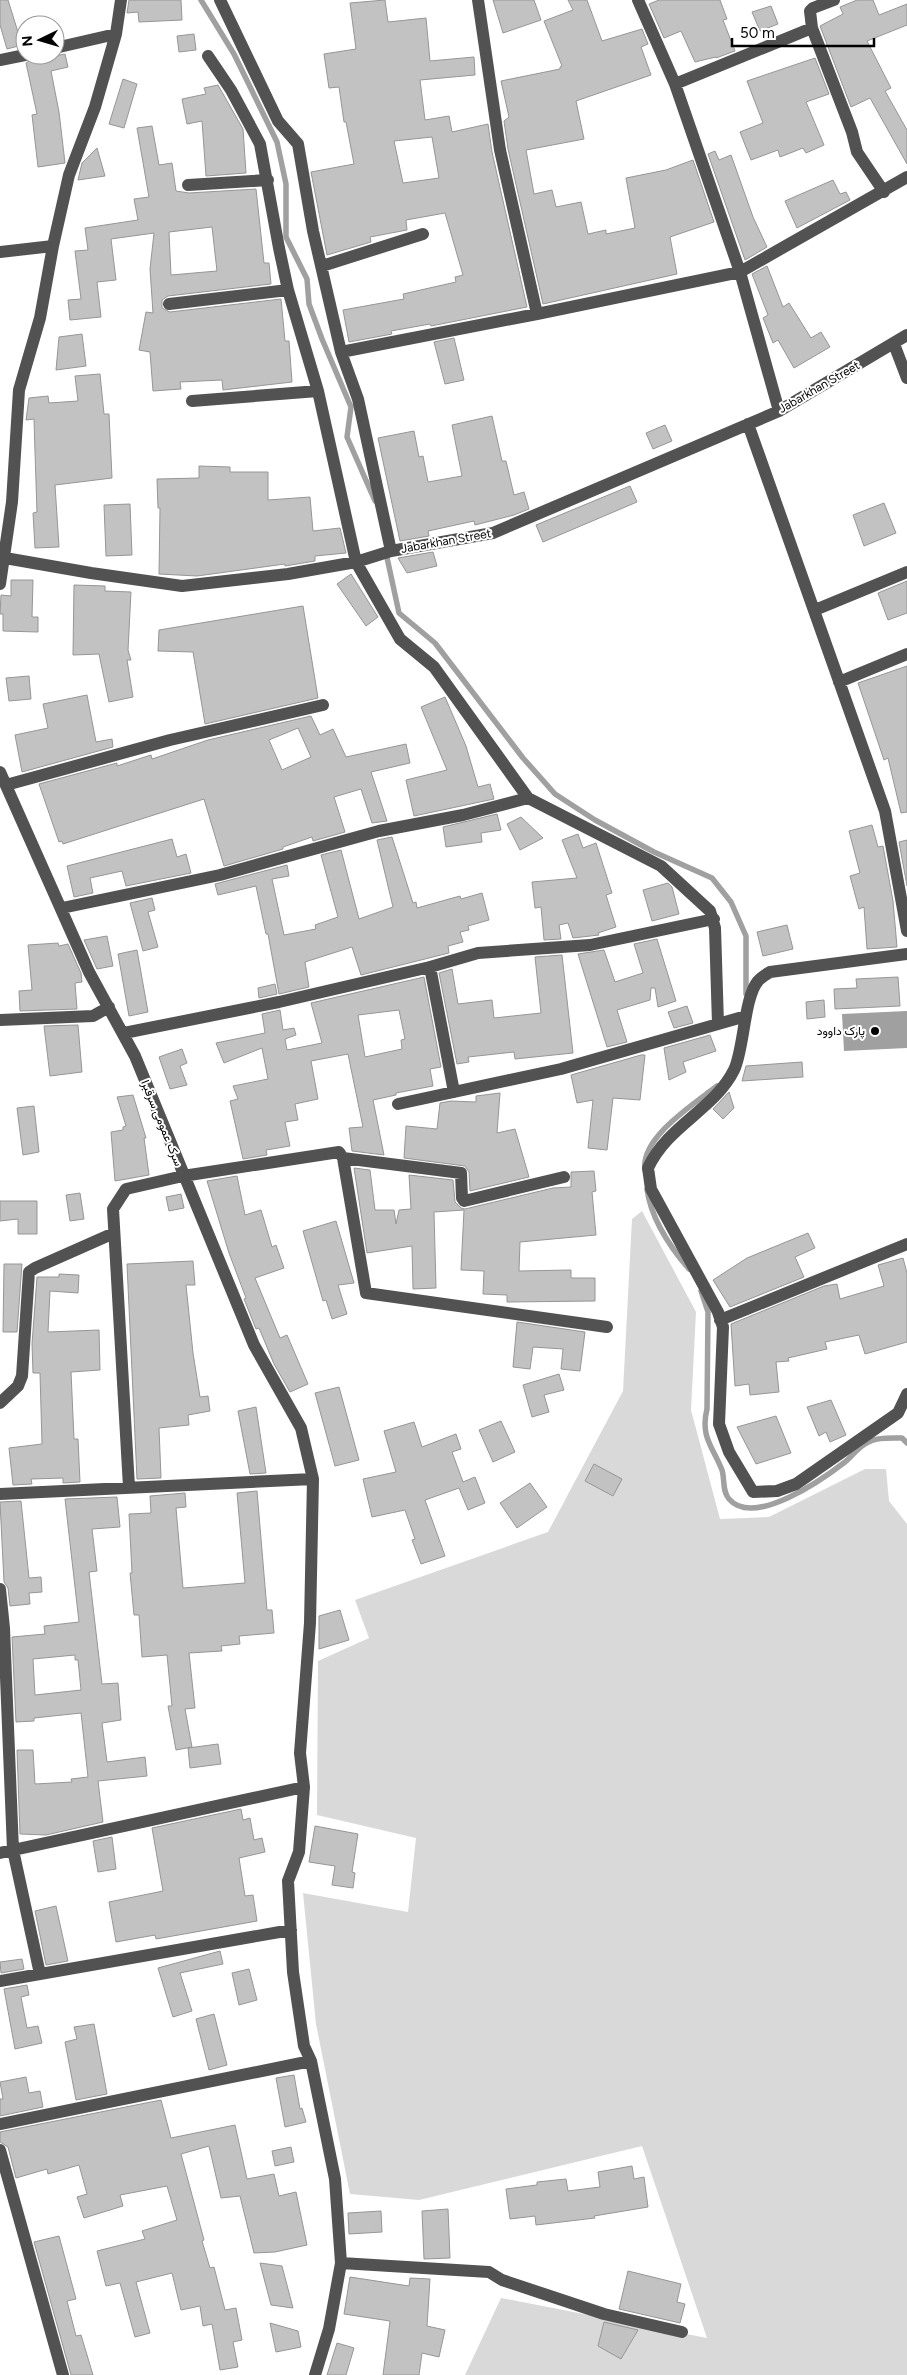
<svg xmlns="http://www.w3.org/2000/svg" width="907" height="2375" font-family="Figtree,Vazirmatn,sans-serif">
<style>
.green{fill:#d9d9d9}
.water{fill:#a0a0a0}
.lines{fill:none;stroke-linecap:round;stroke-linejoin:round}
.stream{stroke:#a0a0a0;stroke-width:5.5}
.building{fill:#c2c2c2;stroke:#969696;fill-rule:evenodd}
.minor{stroke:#525252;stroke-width:12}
.poi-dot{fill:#000;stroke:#fff;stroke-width:2}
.labels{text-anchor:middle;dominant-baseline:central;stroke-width:4;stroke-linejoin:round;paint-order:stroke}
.street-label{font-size:12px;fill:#000;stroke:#fff}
.poi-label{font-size:12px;fill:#000;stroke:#fff;text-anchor:end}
</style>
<rect width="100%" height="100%" fill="#fff"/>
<path class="green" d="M642,1211L696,1312L691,1410L720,1519L769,1517L865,1469H886L889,1501L907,1524V2375H465L501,2298L707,2338L642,2146L419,2200L350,2194L316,2024L303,1893L408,1912L416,1838L317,1815L318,1661L369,1638L355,1600L548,1532L623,1391L632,1219Z"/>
<path class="water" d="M907,1011V1048L844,1051L842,1014Z"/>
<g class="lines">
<path class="stream" d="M201,0L234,54L277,142L286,184V237L307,279L309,304L322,339L351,407L347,437L375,501
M386,553L399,613L435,643L523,758L555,794L595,820L654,852L712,878L731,902L746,936V994
M645,1170C640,1138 694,1104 717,1086
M647,1189C651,1218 670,1247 689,1269
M701,1291L708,1312L707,1409C700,1437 713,1447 722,1470C725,1480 722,1491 729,1499C754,1528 823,1479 845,1462C851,1457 857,1449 865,1444C876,1437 888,1438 902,1438L907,1443"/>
</g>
<path class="building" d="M0,0H8L22,45L7,49L0,25Z
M129,0H181L182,20L139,22L138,12L127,13Z
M385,0L388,22L426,18L430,61L474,57L475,75L420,80L425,120L449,116L452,132L488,124L492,152L527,307L431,326L430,324L391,331L392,334L349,342L343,310L404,299L403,294L456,282L455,277L463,275L445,213L406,220L407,230L370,237L371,242L327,255L311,172L354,164L346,122H344L339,87L329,88L324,54L356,49L350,3ZM432,137L439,178L403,183L394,141Z
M493,0H534L541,20L503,33Z
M568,0H587L602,41L642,29L648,44L641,47L651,75L576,101L584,139L526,150L534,194L552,190L556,207L581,202L588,234L606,230V234L635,228L626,178L666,170L693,160L714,222L670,237L677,274L543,304L508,149L504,121L509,117L501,81L560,69V67L562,66L544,21L573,10Z
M659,0H720L727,19L723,20L735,51L716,58V57L695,62L681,31L664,38L649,4Z
M857,0H873L879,15L907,4V25L867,41L891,88L885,91L907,130V164L870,98L851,107L820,26L843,14L840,7Z
M771,6L778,24L760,31L752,12Z
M194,34L196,50L179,52L177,36Z
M65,54L68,67L51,71L59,112L65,163L38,167L32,115L37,114L26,63L31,60Z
M815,58L829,94L806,102L824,145L806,153L803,148L780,157L778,150L751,160L740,132L763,123L747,81Z
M123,79L137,84L124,128L109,124Z
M218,85L243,129L246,173L206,176L202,121L187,124L182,99L206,94L204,88Z
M152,126L159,165L172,163L176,191L189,193L256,189L264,263H269L271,284L168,296L162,300V308L170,312L281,299L285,341H289L292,382L223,390L222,380L180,382L181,389L153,391L150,352L139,350L146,312L153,313L150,269L154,233L111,239L116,280L97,282L101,317L70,320L68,300L81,299L75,251L88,250L85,228L138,220L134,199L149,197L137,128ZM212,227L217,271L171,275L169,232Z
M97,148L105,176L78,180L82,163Z
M715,151L719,160L731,155L753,217L767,247L745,260L708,154Z
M833,180L840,194L846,192L850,200L797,228L785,201Z
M767,266L783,307L789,303L811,338L821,332L830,347L794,368L778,340L773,343L763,318L768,315L752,274Z
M82,334L86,366L56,370L59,337Z
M454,338L464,380L445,384L434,342Z
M100,374L104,414H109L112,478L55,485L59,547L35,548L33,513L37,512L35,452L34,419L26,420L29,398L48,396L49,403L78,401L75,376Z
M492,416L502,461H506L514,495L524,492L529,509L514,515L475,525L474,521L428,531L429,536L400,541L378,438L414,431L419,457L423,456L428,482L462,476L452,425Z
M665,425L672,441L653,449L646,433Z
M199,466L230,467V472H268V500L310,497L313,531L340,528L346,553L315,556V561L285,566V564L197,576L159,574L160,508H158L157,479L199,478Z
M630,486L637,502L543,542L536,525Z
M884,503L896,533L864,546L853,515Z
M130,504L132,555L106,556L104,505Z
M433,552L437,566L407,573L398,558Z
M351,574L378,617L366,626L337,584Z
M11,580H33L32,617H38V632L3,631V614H0L1,595L11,596Z
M907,581V613L888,620L878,593Z
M74,585L105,586V591L131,592L128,650L131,660H127L133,697L109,702L99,654L73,655Z
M303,606L318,698L205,724L193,652L158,651L159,630Z
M907,666V812L901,813L888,758L884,760L858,683Z
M29,676L31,699L9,701L6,678Z
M87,695L96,742L112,739L113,747L22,772L15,735L48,728L43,704Z
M445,697L466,746L478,787L490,784L494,799L414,816L406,780L447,770L421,707Z
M311,716L320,735L333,729L346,757L406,744L410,763L371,772L387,821L372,823L361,789L334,797L345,832L313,841L312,837L283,847V849L224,866L204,799L63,844L62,841L59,842L39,784L117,763V766L151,755L152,759L208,740ZM298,728L311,757L282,770L269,740Z
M497,814L501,830L481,833L482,842L446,847L443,827Z
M521,817L543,838L520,850L507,824Z
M872,825L878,847L883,846L893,901L897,947L867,949L864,907L859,909L850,876L860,873L849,831Z
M578,834L583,848L596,843L612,893L606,895L616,927L598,933L599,935L573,938L568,923L559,925L561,939L544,940L541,907L535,908L532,882L577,878L562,840Z
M392,837L413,903L416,902L417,908L460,896L461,899L482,893L489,920L468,926L469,930L460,932L463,942L448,946L449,953L361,975L352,947L305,962L309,987L279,994L268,934H266L256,886L218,895L215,884L287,865L289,876L272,879L284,935L316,929L315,925L338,917L321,855L341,850L359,919L393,907L377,840Z
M172,839L177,857L186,854L191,873L126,886L122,871L90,878L93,893L74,897L67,866Z
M907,840V886L899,842Z
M668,883L672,887L679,914L652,921L643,890Z
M152,898L155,910L148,912L158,947L143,951L130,903Z
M787,925L793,949L763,956L757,932Z
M107,936L113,966L97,969L84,940Z
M657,939L676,1001L658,1007L655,988H651L650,1000L617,1010L627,1042L607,1047L578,954L604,950L615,982L643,973L634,944Z
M58,943L59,946L68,944L81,973L82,982L75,983L77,1009L20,1011L19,991L32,990L28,945Z
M137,950L148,1012L129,1016L118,954Z
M562,955L573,1053L515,1059L514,1052L468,1057L469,1062L457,1064L439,973L452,969L458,1004L492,1000L494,1018L541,1013L535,957Z
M424,977L441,1067L430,1069L433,1086L396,1093V1095L373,1100L384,1155L352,1151L349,1128L363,1127L348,1054L311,1061L318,1099L295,1104L298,1120L285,1122L290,1146L266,1150L267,1155L243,1159L230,1101L238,1099L233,1086L268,1079L262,1048L224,1063L216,1043L265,1033L262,1014L280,1010L283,1030L294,1028L296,1035L285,1039L287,1050L322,1043L311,1003ZM399,1010L405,1039L401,1040L402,1049L365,1057L358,1015Z
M898,977L900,1006L835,1009L834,989L857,988L856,979Z
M275,984L277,994L259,998L258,988Z
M824,1000L825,1017L807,1019L806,1002Z
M687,1006L693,1023L674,1028L668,1012Z
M78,1025L82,1072L50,1076L44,1026Z
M710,1035L716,1051L683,1062L686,1072L669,1080L664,1048Z
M182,1049L187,1063L180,1066L187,1085L170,1089L159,1057Z
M641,1055H645L640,1100L613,1098L607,1150L588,1148L593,1100L577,1103L571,1075Z
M802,1062L803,1077L742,1081L746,1066Z
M729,1092L734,1108L723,1119L713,1109Z
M500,1093L497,1133L515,1129L529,1177L470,1191L469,1172L465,1166L404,1158L406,1126L437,1129L440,1103L451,1101L476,1102V1096Z
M133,1095L146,1138H144L149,1175L115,1181L111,1132L123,1130V1127L126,1126L117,1097Z
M34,1106L39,1152L23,1155L17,1108Z
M354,1168L370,1170L375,1210H394L396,1224L399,1210L411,1209L409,1175L453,1180L455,1202L461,1208L465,1209L553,1188L571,1187V1172L594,1171L596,1191L592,1192L596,1235L520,1242L519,1271L571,1270V1278H595V1301L507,1302V1295L483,1294L484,1271L461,1270L464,1210L434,1212L436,1288L413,1289L412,1246L367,1253Z
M237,1176L245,1215L261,1210L272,1247L276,1245L284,1268L255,1278L280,1338L287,1335L308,1384L290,1392L274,1364L259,1328L256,1329L244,1299L246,1298L229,1253L207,1181Z
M80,1193L84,1219L70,1221L66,1195Z
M181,1194L184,1208L169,1211L166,1197Z
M0,1201H37V1234H18V1219L0,1221Z
M336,1221L354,1283L338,1285L347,1314L332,1319L326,1300L323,1301L303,1231Z
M808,1233L815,1248L795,1257L804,1277L730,1307L713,1280L747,1258Z
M903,1258L907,1273V1342L865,1354L859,1335L825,1342L827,1349L788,1358L789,1361L776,1362L779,1392L750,1395L749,1384L735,1386L731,1324L824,1286L837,1284L840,1299L884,1286L878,1265Z
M193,1261L195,1285H186L193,1353L200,1397L208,1396L210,1411L188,1415L189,1425L159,1428L161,1478L137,1479L127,1264Z
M4,1264H22L17,1332H3Z
M59,1274L79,1275L78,1293L50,1291L48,1332L99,1330L100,1370L71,1372L74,1439H78L80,1482L63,1483V1478L31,1479L32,1484L13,1485L9,1448L42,1444L40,1373H33L32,1344L37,1277H59Z
M517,1322L585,1332L580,1371L561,1369L563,1349L533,1347L530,1369L513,1367Z
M559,1374L564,1390L544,1395L549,1412L532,1417L523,1385Z
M339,1387L359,1460L335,1466L315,1393Z
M831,1400L846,1435L830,1442L826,1432L819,1436L807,1407Z
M256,1407L266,1473L250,1474L238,1411Z
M776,1416L791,1453L756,1464L737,1427Z
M501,1421L515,1452L493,1462L479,1430Z
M414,1422L422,1447L456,1434L461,1449L452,1452L463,1482L475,1477L485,1503L468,1510L459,1488L425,1500L445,1556L421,1564L412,1540L415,1539L405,1510L372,1517L363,1479L396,1472L384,1431Z
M594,1464L622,1479L613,1496L585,1481Z
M530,1483L547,1507L517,1528L500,1503Z
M257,1491L267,1610H272L274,1633L239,1636L240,1644L221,1646L222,1651L189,1653L195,1708L185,1709L192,1747L176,1750L168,1706H172L167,1655L142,1657L139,1615H134L130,1573H132L129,1514L151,1513L150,1496L185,1493L186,1507L176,1508L183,1588L245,1583L237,1493Z
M117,1497L120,1527L92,1529L97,1571L89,1572L102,1684L118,1683L121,1720L102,1723L107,1762L145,1757L147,1776L98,1781L103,1822L46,1835L20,1834L17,1750H33L35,1784L72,1782L71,1779L88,1777L81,1713L34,1718V1721L16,1722L12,1637L45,1634L44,1626L79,1622L65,1499ZM75,1655V1660H78L81,1690L35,1695L33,1659Z
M21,1501L29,1578L41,1577L42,1592L29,1593L30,1604L10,1606L8,1588L4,1582L0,1502Z
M340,1610L349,1640L319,1649V1616Z
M218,1744L221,1764L190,1768L188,1748Z
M241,1809L243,1820L250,1818L254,1840L262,1838L265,1852L239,1858L245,1896L253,1895L257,1921L156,1939L155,1935L116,1942L109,1902L163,1891L152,1828Z
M315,1826L358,1834L352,1872L355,1873L353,1888L332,1885L335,1866L309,1862Z
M112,1837L116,1869L98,1872L93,1841Z
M56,1906L68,1961L46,1965L35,1911Z
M220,1951L223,1964L180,1973L192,2011L173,2017L158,1968Z
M22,1959L24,1969L1,1973L0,1962Z
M249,1969L257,2000L239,2005L232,1973Z
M27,1985L29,1995L21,1997L27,2028L38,2026L42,2043L15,2049L4,1989Z
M214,2014L227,2065L209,2070L196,2019Z
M94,2024L107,2094L76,2100L65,2042L77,2039L74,2027Z
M294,2075L300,2109L302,2108L306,2122L285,2127L276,2078Z
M26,2077L29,2093L40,2091L43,2107L0,2116V2099H3L0,2082Z
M161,2100L171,2138L235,2125L247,2179L274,2174L279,2196L296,2192L307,2245L275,2252L254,2253L240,2196L221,2198L209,2146L181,2154L204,2240L202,2241L210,2268L214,2267L225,2310L236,2308L242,2340L233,2342L238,2367L220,2370L212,2324L203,2326L200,2306L181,2310L172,2273L136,2282L150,2333L135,2337L120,2283L106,2286L97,2251L145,2239L142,2231L177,2220L167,2186L120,2195L123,2206L84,2218L77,2197L87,2194L79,2165L48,2174L47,2169L16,2178L8,2147L0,2142V2132Z
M291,2147L294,2162L275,2166L272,2151Z
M632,2166L634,2179L644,2177L648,2207L594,2216L595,2218L536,2225L535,2216L510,2219L506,2189L537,2185V2182L566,2179L568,2191L600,2187L598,2172Z
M448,2209L450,2258L424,2259L422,2211Z
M381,2211L382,2232L349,2234L348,2213Z
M59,2236L76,2299L67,2301L76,2336L81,2335L93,2375H71L34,2242Z
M260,2263L282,2266L293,2308L271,2305Z
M628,2271L681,2284L677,2302L685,2304L680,2323L619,2309Z
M350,2277L409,2286L410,2278L430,2279L427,2326L445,2330L439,2357L422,2353L419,2375H383L390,2321L344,2314Z
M604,2322L638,2330L621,2359L598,2346Z
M270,2323L298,2331L301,2347L276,2352Z
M337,2343L354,2348L346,2375H327Z"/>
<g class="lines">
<path class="minor" d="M220,0L278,121L298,144L313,231L341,352L358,399L391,551
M478,0L500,150L537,314
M638,0L675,84L740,272L779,411
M834,0L813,8L810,11L812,28L852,132L857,152L884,192
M55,48L116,34
M208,56L231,90L260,144L279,248L288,290L318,391L356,562L400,639L434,667L528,798L661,866L710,911L715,928L718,1024
M0,60L25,55
M675,84L812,28
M188,185L268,180
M0,252L53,246
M322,266L423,234
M169,304L288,290
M894,344L907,378
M341,352L537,314L740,272L907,177
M192,401L318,391
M748,424L885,811L907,931
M5,558L91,573L182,586L288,574L356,562L391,551L493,533L779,411L907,335
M0,584L12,502L19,390L40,318L53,246L69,175L95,107L116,34L121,0
M815,610L907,572
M839,682L907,654
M0,772L89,972L135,1056L254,1345L301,1428L313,1479L310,1623L300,1753L304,1787L299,1852L288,1881L293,1972L304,2046L311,2061L335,2179L341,2263L329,2329L315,2375
M6,785L170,740L323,705
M62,908L220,875L379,831L463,815L528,798
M907,954L770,972C767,974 761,977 758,981C744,997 744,1050 734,1070C714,1110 668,1125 648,1168L651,1189L718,1312L723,1327L719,1424L729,1452L753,1492L777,1491L796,1484L898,1413L907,1394
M430,967L454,1092
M0,1020L93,1016L109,1007
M124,1033L279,1002L430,967L478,953L590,945L714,919
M398,1104L561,1069L746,1016
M343,1158L461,1173L462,1198L464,1201L564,1177
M720,1320L907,1244
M0,1403L18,1386L22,1376L29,1272L35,1268L114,1233
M129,1487L113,1209L126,1189L183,1176L339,1152L343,1158L366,1293L607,1327
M0,1494L313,1479
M0,1589L4,1628L13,1850L40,1974
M0,1853L304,1787
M0,1981L291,1930
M0,2124L311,2061
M0,2150L63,2375
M341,2263L489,2272L502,2280L604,2314L682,2332"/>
</g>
<circle class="poi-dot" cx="875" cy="1031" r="5"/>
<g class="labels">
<g class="street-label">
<text transform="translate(819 387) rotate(-30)">Jabarkhan Street</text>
<text transform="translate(446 541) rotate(-10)">Jabarkhan Street</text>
<text transform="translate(162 1123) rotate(68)">سرک عمومی سرقبرا</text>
</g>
<g class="poi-label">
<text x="865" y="1031">پارک داوود</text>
</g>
</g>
<g transform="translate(40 40) rotate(265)"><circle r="24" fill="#ffffff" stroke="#999999"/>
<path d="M0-4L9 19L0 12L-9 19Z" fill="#000000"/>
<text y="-8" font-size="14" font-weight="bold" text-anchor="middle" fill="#000000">N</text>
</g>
<path d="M732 38v8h142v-8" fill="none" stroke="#000000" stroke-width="2.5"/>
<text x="740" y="38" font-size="15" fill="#000000" stroke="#ffffff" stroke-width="4" paint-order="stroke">50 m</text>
</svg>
